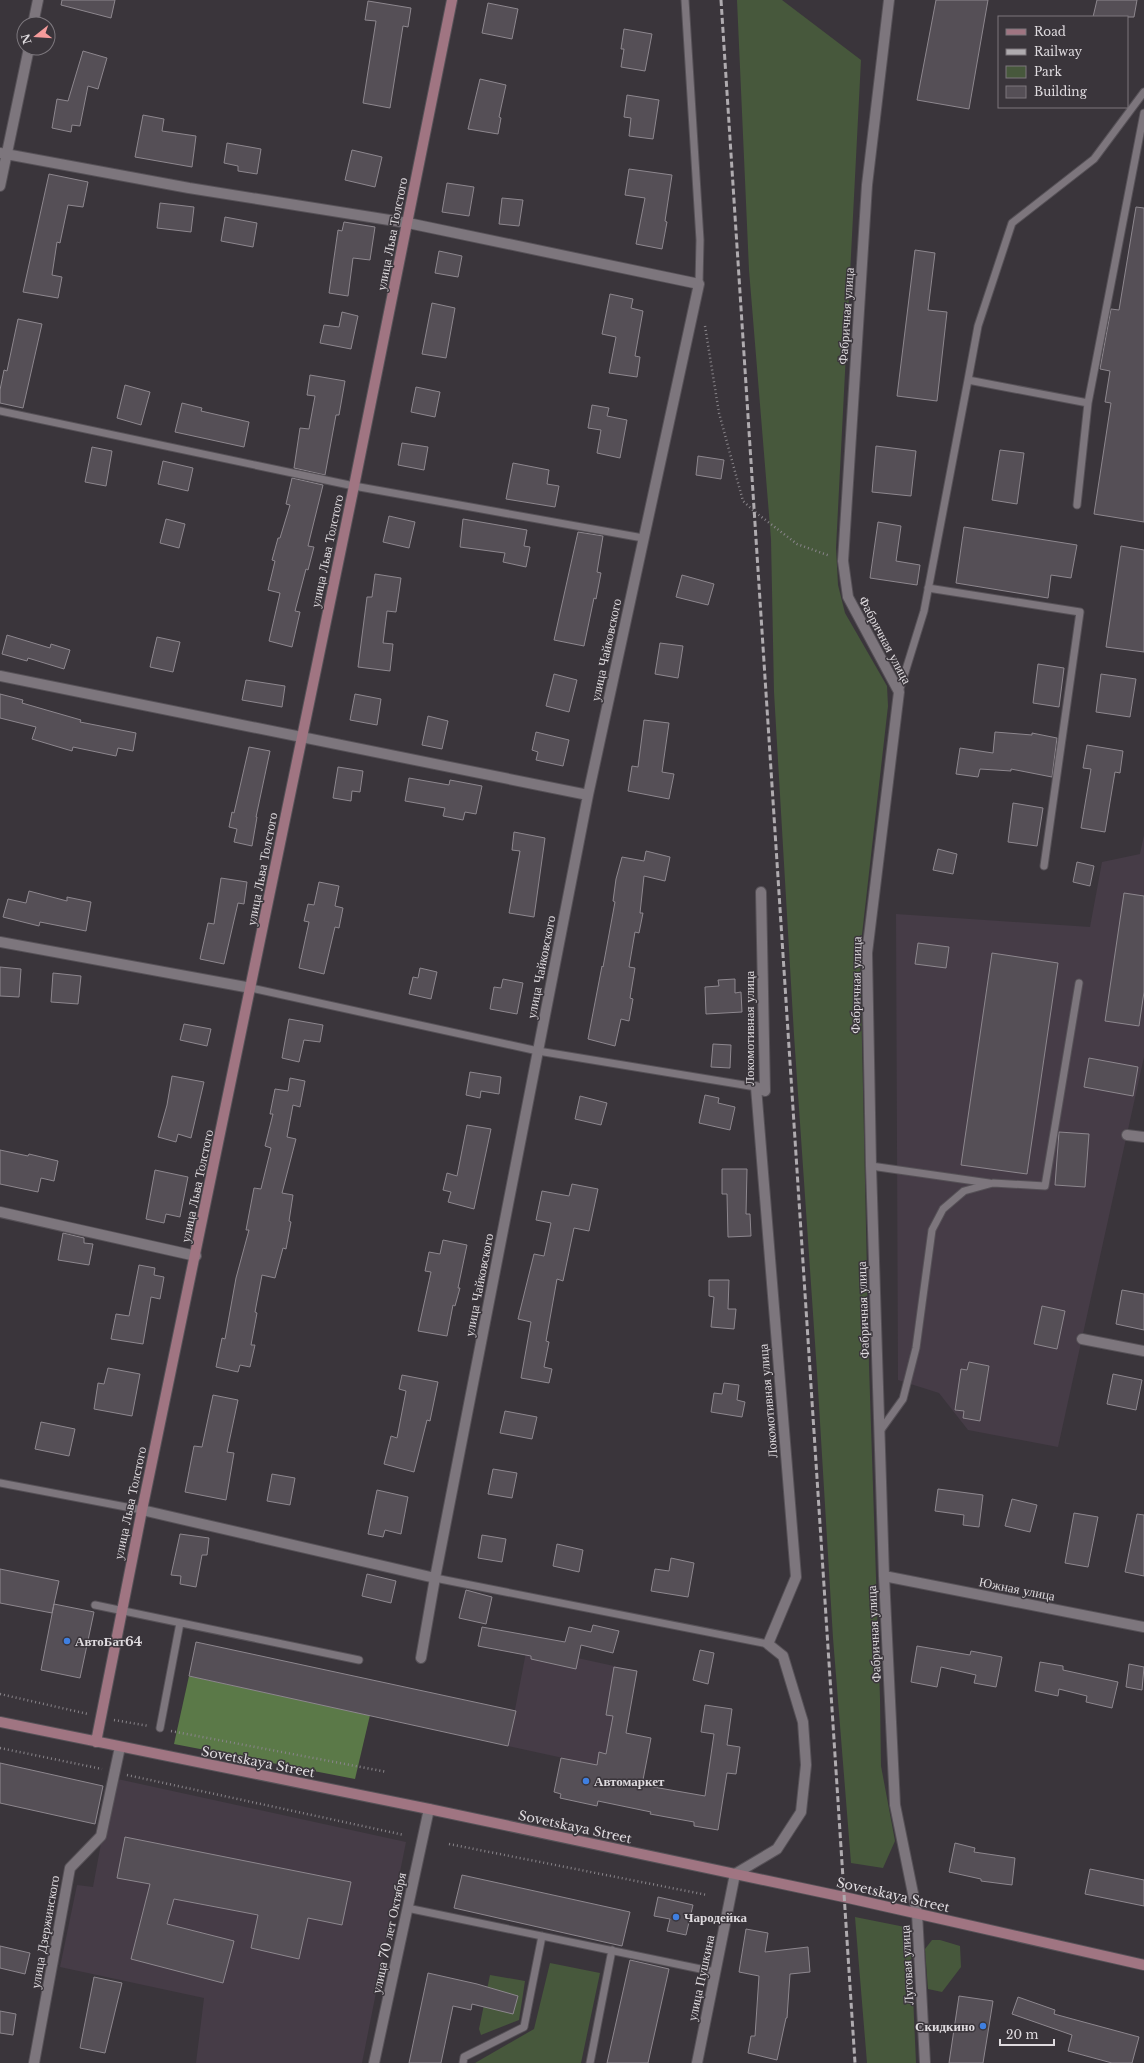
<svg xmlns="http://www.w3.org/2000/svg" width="1144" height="2063" font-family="'Libre Baskerville',serif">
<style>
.built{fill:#463c47}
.green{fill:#47583c}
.forest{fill:#5b7948}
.building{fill:#554f56;stroke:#8d878e}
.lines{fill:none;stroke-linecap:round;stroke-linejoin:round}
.lane-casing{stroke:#565157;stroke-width:9}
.street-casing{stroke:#565157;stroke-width:12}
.secondary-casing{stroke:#565157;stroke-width:12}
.path{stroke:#89858a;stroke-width:2.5;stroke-dasharray:1 3;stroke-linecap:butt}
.lane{stroke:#7d767d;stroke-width:7}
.street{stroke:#7d767d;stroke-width:10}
.secondary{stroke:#a07582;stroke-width:10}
.rail{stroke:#afabaf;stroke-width:3;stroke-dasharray:6 3;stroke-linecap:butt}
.shop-dot{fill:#3f7fe0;stroke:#3a353b;stroke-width:1.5}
.labels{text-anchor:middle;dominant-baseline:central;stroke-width:3;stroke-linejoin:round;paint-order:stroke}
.street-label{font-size:13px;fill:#dfdbdf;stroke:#3a353b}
.poi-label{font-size:13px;font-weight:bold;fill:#dfdbdf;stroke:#3a353b;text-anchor:start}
</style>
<rect width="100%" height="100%" fill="#3a353b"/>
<path class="built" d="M1144,835V1057L1058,1447L968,1430L939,1393L898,1380L896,914L1090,927L1102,862L1140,854Z
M527,1647L637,1671L618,1770L508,1746Z
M113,1778L406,1842L362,2063H196L204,1998L60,1967L77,1885L93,1887Z"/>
<path class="green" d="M737,0H782L861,60L836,548L838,585L845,613L887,686L888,706L860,952L869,1366L880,1699L881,1766L895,1841L883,1868L851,1863L833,1638L817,1372L794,1035L774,692L771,539L749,270Z
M855,1917L910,1928L916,2063H867Z
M932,1940H940L960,1946L961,1967L942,1992L928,1989L925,1949Z
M550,1963L600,1973L581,2063H475L534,2029Z
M490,1975L525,1981L519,2020L481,2035L479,2029Z"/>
<path class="forest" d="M189,1676L370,1715L355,1779L174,1744Z"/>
<path class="building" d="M62,0H115L111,18L61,5Z
M936,0H988L969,109L917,100Z
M1097,0H1137L1134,17H1093Z
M368,1L411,8L408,27L403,26L390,108L363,103L376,21L365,20Z
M488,3L518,9L512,39L482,33Z
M624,29L652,34L645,71L621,67L624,49H621Z
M83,51L107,58L98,89L88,86L80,126L72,125L71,132L52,128L57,99L68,101Z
M480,79L506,85L499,117L501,118L498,134L468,129Z
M627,95L659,100L653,139L629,136L631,118L624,117Z
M143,115L164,119L162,131L196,136L192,167L135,157Z
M227,143L261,149L257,174L238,171V166L224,163Z
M352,150L382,157L375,187L345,180Z
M629,169L672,175L665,221L667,222L662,249L636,244L645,198L625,195Z
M49,174L88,182L83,207L68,205L60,243L57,242L52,275L62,277L58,298L23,292Z
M447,183L474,187L469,216L442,212Z
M502,198L523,200L519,226L499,224Z
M160,203L194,207L191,232L157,228Z
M1136,207L1144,208V522L1094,514L1111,403L1105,402L1110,371L1100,369L1111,309L1119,310Z
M225,217L257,223L253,247L221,241Z
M344,222L375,227L370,260L353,258L348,296L329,293L338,230L342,231Z
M915,250L935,253L928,310L947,312L937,401L897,396Z
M439,251L462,256L458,277L435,273Z
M610,294L633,299L631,308L643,311L635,356L640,357L637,377L609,373L616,337L602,334Z
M432,303L455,308L446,358L422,354Z
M342,312L358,316L351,349L320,343L324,325L339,327Z
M18,319L42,324L23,408L0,403V390L4,370L7,371Z
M310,375L345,381L339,415H336L325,475L294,468L300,428L309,429L315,396L307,395Z
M125,385L150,392L141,425L117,418Z
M416,387L440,392L435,417L411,412Z
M182,403L202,408L201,411L249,422L244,447L175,432Z
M592,405L609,408L607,416L627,420L620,458L597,453L601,430L588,428Z
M402,443L428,447L424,470L398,465Z
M876,446L916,451L911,496L872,492Z
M92,447L112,451L106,486L85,482Z
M1000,450L1024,453L1017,504L992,500Z
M698,456L724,460L721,479L696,475Z
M163,461L193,468L188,491L158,484Z
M513,463L549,470L547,484L559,486L555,507L506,499Z
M292,478L323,485L308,546L314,547L308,570L306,569L295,611L300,612L292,647L269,641L280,593L268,590L275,561L272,560L278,538H280L290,505L286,504Z
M389,516L415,522L409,548L383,542Z
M166,519L185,524L179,548L160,543Z
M463,519L527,530L524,546L530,547L526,567L503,562L505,553L460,547Z
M878,522L901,526L896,561L920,565L917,585L870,578Z
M964,527L1077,545L1071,578L1051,575L1048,598L956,583Z
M578,532L603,536L597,572L601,573L596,599L594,598L584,646L554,640Z
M1121,546L1144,550V652L1106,647Z
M375,574L401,578L396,612L387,611L383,643L393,644L390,671L358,667L367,597H372Z
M682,575L714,584L708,605L676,597Z
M7,635L50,648L51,644L70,650L64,669L28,658L27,661L2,654Z
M157,637L180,642L173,672L150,667Z
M660,643L683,646L678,678L655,674Z
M1038,664L1064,668L1059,707L1033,703Z
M554,674L577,680L569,712L546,706Z
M1101,674L1136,679L1130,717L1096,712Z
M246,680L285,686L282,707L242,700Z
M0,694L23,700L22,703L81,720L80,722L136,733L133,751L118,748L116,756L73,747L72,751L32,739L36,727L0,718Z
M355,694L381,699L377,725L350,720Z
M428,716L448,721L442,749L422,745Z
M644,720L669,723L662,772L674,774L669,799L628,791L632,766L638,767Z
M536,732L569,740L563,766L536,760L538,752L532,750Z
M995,732L1032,735V733L1057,738L1052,777L1011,769V771L980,769L978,777L956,774L960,748L993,753Z
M1087,745L1123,751L1120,773L1115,772L1105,832L1081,828L1091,769L1083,768Z
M249,747L270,751L256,817H257L252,846L234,842L237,829L229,827L232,812L234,813Z
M338,767L363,771L360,792L352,791L351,801L333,798Z
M409,778L449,785L450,780L482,786L476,814L465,812L463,820L443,816L445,808L405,801Z
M1013,803L1043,808L1037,846L1008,842Z
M514,832L545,838L534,917L509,913L520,851L512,850Z
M938,849L957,854L953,874L933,870Z
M646,851L670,857L665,881L644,876L640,913H643L639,933L635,932L629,967L635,968L630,998L633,999L629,1021L621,1019L615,1046L588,1039L602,966L603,967L615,902L613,901L616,879L622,857L644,861Z
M1077,862L1094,866L1090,886L1073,882Z
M221,878L247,882L244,904L238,903L224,964L200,959L208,923L214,924Z
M319,882L339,886L335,906L343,908L339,928L335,927L324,974L299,968L309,922L304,921L308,904L314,905Z
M29,891L67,901V897L91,902L86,931L40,922L39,926L3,917L8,899L26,903Z
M1124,893L1144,896V992L1139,1026L1105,1021Z
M918,943L949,947L946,968L915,964Z
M992,953L1058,963L1027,1174L961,1165Z
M0,967L21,969L19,997L0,996Z
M420,968L437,972L431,999L409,994L413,977L418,978Z
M53,973L81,976L78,1004L51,1002Z
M503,979L523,983L517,1014L490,1009L494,987L501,988Z
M735,979V993L741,992L742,1012L706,1014L705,987L719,986L718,980Z
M289,1019L323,1025L320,1042L304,1040L299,1062L282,1058Z
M184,1024L211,1029L207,1046L180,1040Z
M713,1044L731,1045L730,1068L711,1067Z
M1089,1058L1138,1067L1133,1096L1084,1087Z
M470,1072L501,1077L499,1094L481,1091L480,1098L466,1095Z
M172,1076L204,1082L191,1138L178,1134L176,1142L158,1137L167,1105Z
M290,1078L305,1081L300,1107L293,1105L287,1137L296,1139L282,1193L293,1195L289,1221L291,1222L286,1249L283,1248L275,1278L262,1275L255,1312L257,1313L251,1345H255L250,1367L240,1365L238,1372L216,1367L222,1338L225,1339L236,1278L249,1230H246L254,1188L261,1189L271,1148L265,1146L273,1114H270L275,1089L288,1091Z
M705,1095L719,1098L718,1103L735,1107L730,1130L699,1123Z
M580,1096L607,1103L601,1125L575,1119Z
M467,1125L491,1129L474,1209L448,1202L451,1192L443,1190L447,1173L457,1176Z
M1059,1132L1089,1134L1085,1187L1055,1185Z
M0,1150L28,1156L29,1154L58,1161L54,1181L41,1178L38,1192L0,1184Z
M722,1169H747L746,1214H750L751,1236L728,1237L727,1194H722Z
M155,1170L188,1177L180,1217L166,1214L164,1223L146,1219Z
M572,1184L598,1189L589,1231L574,1228L563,1281L557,1279L546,1341L549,1342L544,1367L552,1369L549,1383L521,1378L531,1322L518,1319L534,1254L544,1256L551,1223L536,1220L542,1191L569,1196Z
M63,1233L84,1238V1243L93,1244L89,1265L58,1260Z
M443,1240L467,1245L458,1288H460L455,1306L453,1305L447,1336L418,1331L431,1272L425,1271L429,1252L440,1254Z
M139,1265L155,1268L154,1275L164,1277L160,1299L151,1297L143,1344L111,1339L116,1314L129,1316Z
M709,1280H729L728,1309H736L734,1329L711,1327L714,1297L709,1296Z
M1122,1290L1144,1294V1330L1116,1324Z
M1042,1306L1065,1311L1057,1349L1034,1344Z
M969,1362L989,1366L980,1421L963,1418L964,1411L955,1410L961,1369L967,1370Z
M108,1368L140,1374L132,1416L94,1409L98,1383L104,1384Z
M1113,1374L1142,1380L1136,1410L1107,1404Z
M402,1375L438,1382L430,1421L427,1420L414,1472L384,1464L391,1436L397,1438L406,1391L399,1389Z
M724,1383L739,1385L737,1400L745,1402L742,1417L711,1412L714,1393L722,1394Z
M213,1395L238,1400L227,1452L234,1453L226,1500L185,1492L194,1446L202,1447Z
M505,1411L537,1417L532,1439L500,1433Z
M41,1422L75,1429L69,1456L35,1449Z
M493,1469L517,1473L512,1498L488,1494Z
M272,1474L295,1478L290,1505L267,1501Z
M938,1489L983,1495L979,1527L963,1525L964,1515L935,1511Z
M377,1490L408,1497L401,1534L385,1530L383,1537L368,1534Z
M1012,1499L1037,1505L1030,1532L1005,1526Z
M1074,1513L1098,1517L1088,1567L1065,1563Z
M1137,1514L1144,1515V1576L1125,1572Z
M180,1534L209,1538L207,1555H202L196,1587L180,1584L181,1576L171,1575Z
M482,1535L506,1539L502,1562L478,1558Z
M557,1544L583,1550L579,1572L553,1566Z
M671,1558L694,1563L688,1597L651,1591L655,1569L669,1571Z
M0,1569L59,1581L52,1613L0,1603Z
M367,1574L396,1581L391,1603L362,1596Z
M466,1590L492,1597L486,1624L459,1618Z
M54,1604L94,1612L80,1678L41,1670Z
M593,1625L619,1631L613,1653L581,1645L576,1669L531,1659V1656L478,1646L482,1627L565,1642L569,1627L591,1632Z
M196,1642L516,1711L508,1746L189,1676Z
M917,1646L970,1655L971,1651L1002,1657L996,1687L974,1683L976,1675L941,1667L937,1687L911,1682Z
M700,1650L714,1653L708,1684L693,1680Z
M1040,1662L1063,1666V1670L1118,1682L1112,1708L1086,1702L1087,1696L1059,1689L1058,1696L1035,1691Z
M1129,1664L1144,1667L1142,1690L1126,1687Z
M614,1667L637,1671L626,1733L651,1738L642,1785L705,1796L714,1734L701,1732L705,1705L732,1709L727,1745L740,1747L736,1774L727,1773L718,1830L694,1826V1822L650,1814L651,1812L598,1801L597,1806L560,1798L561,1794L554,1792L561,1758L597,1765L599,1752L606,1754L613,1716L606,1715Z
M0,1763L103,1786L95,1824L0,1803Z
M125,1837L351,1882L342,1925L308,1918L299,1959L251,1948L258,1915L174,1899L167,1924L234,1941L223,1983L131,1959L150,1884L117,1878Z
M955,1843L975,1848L974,1852L1015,1858L1012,1885L981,1881V1879L949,1872Z
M1090,1869L1144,1880V1906L1085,1894Z
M462,1875L630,1912L622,1946L454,1908Z
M658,1897L693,1905L686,1935L667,1931L670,1919L654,1916Z
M746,1929L768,1933L765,1952L808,1947L810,1972L790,1974L787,2018H786L777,2060L748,2053L751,2036H755L759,1976L739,1972Z
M0,1946L30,1953L25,1974L0,1968Z
M630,1960L669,1969L648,2063H607Z
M428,1973L477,1984L518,1996L513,2014L472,2004L471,2010L453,2006L441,2063H409Z
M94,1977L122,1983L105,2053L80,2048Z
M959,1996L993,2001L983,2063H949Z
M1018,1997L1055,2010L1054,2014L1139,2037L1132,2063H1112L1068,2051L1072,2035L1012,2014Z
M0,2011L16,2014L13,2035L0,2033Z"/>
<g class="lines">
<defs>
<path id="lane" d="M685,0L700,240L699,284
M968,380L978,326L1012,223L1094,159L1144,92
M0,411L354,486L643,538
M1077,505L1088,403L1144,113
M928,588L1080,612L1044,866
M899,692L924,611L968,380L1088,403
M251,988L538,1051L756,1087
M871,1166L989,1183
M880,1431L903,1399L916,1348L932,1230L943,1209L964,1191L993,1183L1045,1186L1079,983
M0,1483L142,1510
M435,1578L768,1644
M95,1605L359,1660
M160,1728L180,1623
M407,1908L715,1972
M463,2063L464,2057L524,2027L542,1936
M590,2063L612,1950"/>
<path id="street" d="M889,0L867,185L843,561L848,597L899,692L867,953L871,1166L884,1576L895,1805L917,1913L925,2063
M33,24L38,0
M0,153L189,188L408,223L699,284L588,795L435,1578L421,1658
M0,186L29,48
M0,676L588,795
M0,942L251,988
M1127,1135L1144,1137
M0,1212L196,1256
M1082,1339L1144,1351
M142,1510L435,1578
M884,1576L1144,1627
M34,2063L70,1868L101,1836L120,1747
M374,2063L429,1809
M697,2063L735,1874L777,1849L801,1812L806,1765L803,1722L783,1656L768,1644L796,1577L756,1087L765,1091L761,892"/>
<path id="secondary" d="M0,1722L429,1809L844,1897L1144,1965
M96,1742L142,1510L354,486L452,0"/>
</defs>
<use href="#lane" class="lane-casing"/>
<use href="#street" class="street-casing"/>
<use href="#secondary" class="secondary-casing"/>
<path class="path" d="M705,326L719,413L743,501L755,512L797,544L830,556
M0,1694L88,1714
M114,1720L149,1726
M171,1731L387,1772
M0,1748L102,1769
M127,1775L404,1835
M449,1844L707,1895"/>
<use href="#lane" class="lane"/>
<use href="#street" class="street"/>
<use href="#secondary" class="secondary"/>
<path class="rail" d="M721,0L855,2063"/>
</g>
<g class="shop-dot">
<circle cx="67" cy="1641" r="4"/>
<circle cx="586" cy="1781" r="4"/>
<circle cx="676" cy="1917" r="4"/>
<circle cx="983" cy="2026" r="4"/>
</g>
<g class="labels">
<g class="street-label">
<text transform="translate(392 234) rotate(-79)">улица Льва Толстого</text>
<text transform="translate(846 316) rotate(-86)">Фабричная улица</text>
<text transform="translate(327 551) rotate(-78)">улица Льва Толстого</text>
<text transform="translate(885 640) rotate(62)">Фабричная улица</text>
<text transform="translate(606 650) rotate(-78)">улица Чайковского</text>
<text transform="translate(262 869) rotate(-79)">улица Льва Толстого</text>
<text transform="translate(541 967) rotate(-79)">улица Чайковского</text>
<text transform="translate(856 985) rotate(-89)">Фабричная улица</text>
<text transform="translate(749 1028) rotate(-90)">Локомотивная улица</text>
<text transform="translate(197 1186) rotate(-78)">улица Льва Толстого</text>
<text transform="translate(479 1285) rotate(-79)">улица Чайковского</text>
<text transform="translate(863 1310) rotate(-92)">Фабричная улица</text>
<text transform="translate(768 1401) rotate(-95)">Локомотивная улица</text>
<text transform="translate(130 1503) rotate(-78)">улица Льва Толстого</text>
<text transform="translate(1017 1589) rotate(11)">Южная улица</text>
<text transform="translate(874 1634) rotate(-93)">Фабричная улица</text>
<text transform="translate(258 1762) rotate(11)">Sovetskaya Street</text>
<text transform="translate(575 1827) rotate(12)">Sovetskaya Street</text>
<text transform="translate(893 1895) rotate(13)">Sovetskaya Street</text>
<text transform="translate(45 1932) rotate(-80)">улица Дзержинского</text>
<text transform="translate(389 1933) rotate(-78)">улица 70 лет Октября</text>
<text transform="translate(907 1965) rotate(-93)">Луговая улица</text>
<text transform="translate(701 1978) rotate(-78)">улица Пушкина</text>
</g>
<g class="poi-label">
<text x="75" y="1641">АвтоБат64</text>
<text x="594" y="1781">Автомаркет</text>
<text x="684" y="1917">Чародейка</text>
<text x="975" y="2026" text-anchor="end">Скидкино</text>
</g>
</g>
<rect x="998" y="16" width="130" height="92" fill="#3a353b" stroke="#7c777d"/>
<rect x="1006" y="29" width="20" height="6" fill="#a07582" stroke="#7c777d"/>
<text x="1034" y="36" font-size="12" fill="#dfdbdf">Road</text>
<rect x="1006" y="49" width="20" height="6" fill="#afabaf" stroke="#7c777d"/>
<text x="1034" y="56" font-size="12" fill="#dfdbdf">Railway</text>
<rect x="1006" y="66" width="20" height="12" fill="#47583c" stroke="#7c777d"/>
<text x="1034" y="76" font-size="12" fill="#dfdbdf">Park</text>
<rect x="1006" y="86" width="20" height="12" fill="#554f56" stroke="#7c777d"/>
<text x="1034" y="96" font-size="12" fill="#dfdbdf">Building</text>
<g transform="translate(36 36) rotate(253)"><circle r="19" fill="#3a353b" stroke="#7c777d"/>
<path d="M0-3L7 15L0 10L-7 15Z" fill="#f59b9b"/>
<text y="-6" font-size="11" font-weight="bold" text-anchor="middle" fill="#dfdbdf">N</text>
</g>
<path d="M1000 2039v6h54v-6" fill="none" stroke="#dfdbdf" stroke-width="2"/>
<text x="1006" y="2039" font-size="12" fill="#dfdbdf" stroke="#3a353b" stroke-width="3" paint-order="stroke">20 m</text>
</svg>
